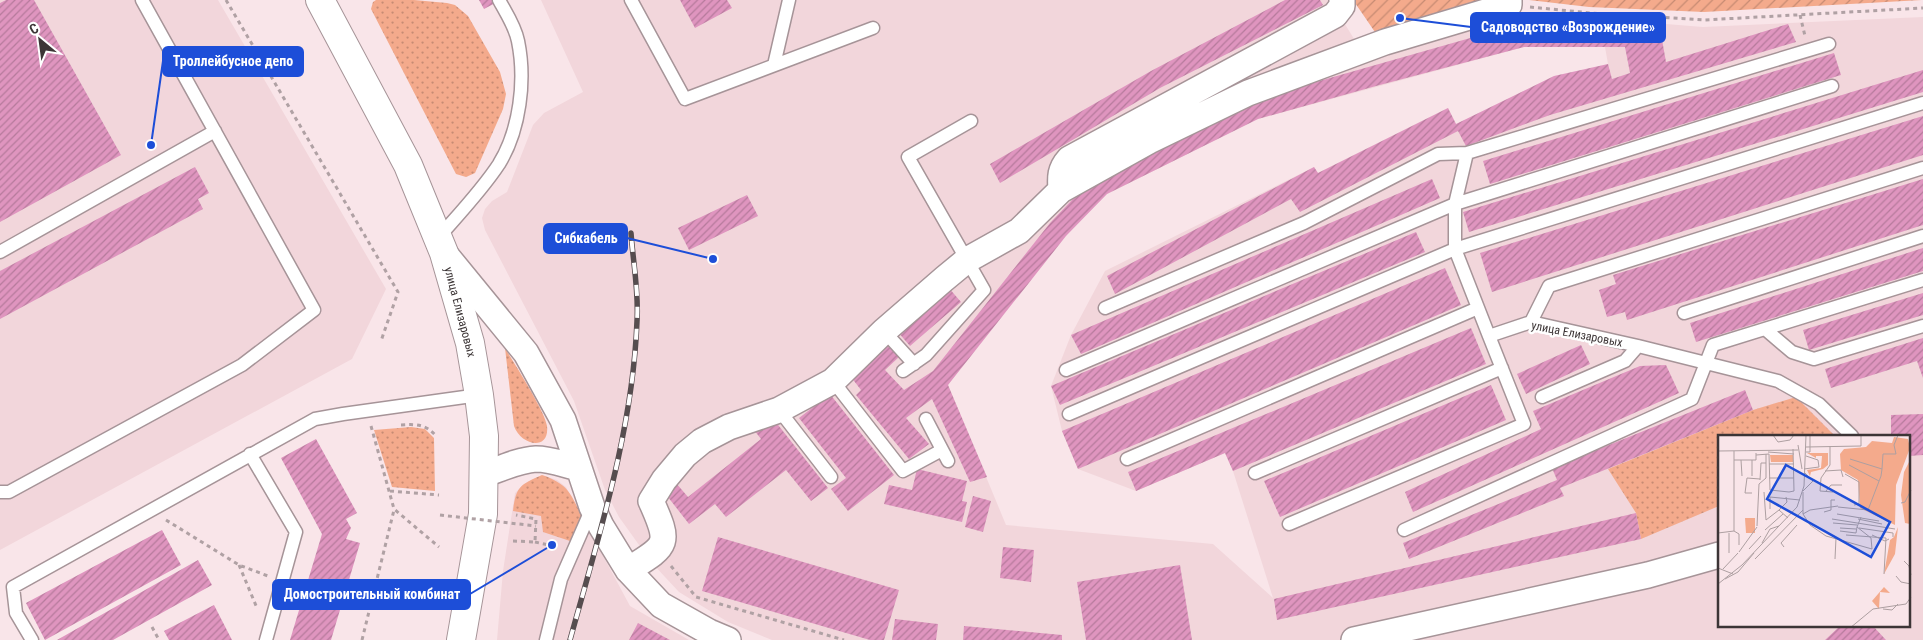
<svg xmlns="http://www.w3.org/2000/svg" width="1923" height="640" font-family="'Roboto Condensed',sans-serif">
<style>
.built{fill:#f2d6db;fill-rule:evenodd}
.grass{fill:url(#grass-dots)}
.garden{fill:url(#garden-furrows)}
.building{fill:url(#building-hatch)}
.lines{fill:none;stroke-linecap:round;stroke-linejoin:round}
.service-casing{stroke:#a69498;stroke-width:15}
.minor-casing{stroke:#a69498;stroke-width:28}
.primary-casing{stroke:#a69498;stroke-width:30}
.path{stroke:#b0a1a4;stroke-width:3;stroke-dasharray:4 4;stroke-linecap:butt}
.service{stroke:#fff;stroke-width:12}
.minor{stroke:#fff;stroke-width:25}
.primary{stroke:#fff;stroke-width:28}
.rail-casing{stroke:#564d4f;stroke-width:5.5}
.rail{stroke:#fff;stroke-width:4;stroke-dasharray:11;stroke-linecap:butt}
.path-bridge{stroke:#b0a1a4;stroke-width:3;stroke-dasharray:4 4;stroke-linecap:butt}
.labels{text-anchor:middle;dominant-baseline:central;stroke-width:5;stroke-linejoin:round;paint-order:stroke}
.street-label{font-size:12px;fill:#3c3536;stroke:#fff}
.inset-road{fill:none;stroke:#ad9fa1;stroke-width:1}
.view{fill:#1d4ed8;fill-opacity:0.15;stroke:#1d4ed8;stroke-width:2.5}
.inset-edge{fill:none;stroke:#3c3536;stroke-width:2.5}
.leader{fill:none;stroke:#1d4ed8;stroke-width:2}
.callout-dot{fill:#1d4ed8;stroke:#fff;stroke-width:2}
.callout{fill:#1d4ed8;stroke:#1d4ed8;stroke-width:2}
.callout-label{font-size:14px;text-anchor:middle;font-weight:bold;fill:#fff}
</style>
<defs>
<pattern id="grass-dots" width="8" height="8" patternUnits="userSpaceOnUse" patternTransform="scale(1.25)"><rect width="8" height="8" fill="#f4aa8c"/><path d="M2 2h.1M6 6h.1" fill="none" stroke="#c78b73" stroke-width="1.8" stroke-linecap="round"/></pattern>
<pattern id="garden-furrows" width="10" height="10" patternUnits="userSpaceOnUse" patternTransform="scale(1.25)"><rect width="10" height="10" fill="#f4aa8c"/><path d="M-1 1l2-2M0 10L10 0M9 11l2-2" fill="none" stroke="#c78b73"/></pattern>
<pattern id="building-hatch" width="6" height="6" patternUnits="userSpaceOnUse" patternTransform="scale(1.25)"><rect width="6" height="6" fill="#df95bf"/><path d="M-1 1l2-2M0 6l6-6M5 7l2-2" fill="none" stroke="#b67a9c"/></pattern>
</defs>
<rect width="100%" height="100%" fill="#f9e5e9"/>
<path class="built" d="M0,0H218L386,289L352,359L0,550Z
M541,0H1330L1364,55L1505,11L1703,27L1923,17V640H772L728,622L679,592L652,563L619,517L605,490L574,401L485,230L482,218L485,209L492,201L507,192L533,125L544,113L583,92ZM1524,47H1605L1608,64L1456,124L1448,108L1318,173L1314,167L1105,271L1071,335L1051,386L1062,431L1078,469L1136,491L1225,453L1233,471L1273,598L1213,544L1006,525L948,385L1062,232L1107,194L1258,119ZM1719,436H1909V626H1719Z
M542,475L557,480L566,487L630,606L689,640H497L503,571L515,493L527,482Z"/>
<path class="grass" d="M376,0H414L447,3L455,5L468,16L500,72L506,94L503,109L475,173L466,177L456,174L371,9L373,2Z
M505,348C514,363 545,411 547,426C550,451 521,446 514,426Z
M1796,397L1835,436H1719V506L1641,539L1636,513L1608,469L1753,410Z
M411,427L425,429L434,438L435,491L392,487L374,430Z
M542,475C571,485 570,495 584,519L573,542L543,532L541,516L513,511C516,486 520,485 542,475Z"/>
<path class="garden" d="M1353,0H1496L1377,35Z
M1529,0H1922L1704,12L1589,7Z"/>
<path class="building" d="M6,0H34L121,155L0,222V3Z
M479,0H501L484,9Z
M680,0H727L732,8L695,28Z
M1285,0H1320L1323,5L1160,88L1000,183L990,164L1151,71Z
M1523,23L1624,29L1626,42L1661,34L1666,62L1788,24L1796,42L1550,115L1466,146L1458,131L1300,212L1291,199L1115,294L1107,276L1314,167L1318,173L1448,108L1456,124L1554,76L1608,64L1612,79L1630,73L1625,47H1524L1376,86L1258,119L1107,194L1066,236L948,385L987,477L970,482L932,399L906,418L929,444L909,459L856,395L861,390L851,377L888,346L899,357L885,370L904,390L933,371L1050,223L1091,180L1249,101Z
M1834,53L1841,75L1490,184L1483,161Z
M1923,70V92L1469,232L1463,212Z
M1923,116V155L1492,292L1480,253Z
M195,167L209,193L198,199L203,209L0,319V271Z
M1432,179L1440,198L1081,354L1071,335Z
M1923,179V225L1627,320L1625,312L1607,317L1599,290L1616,284L1613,275Z
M747,195L758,216L689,250L678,228Z
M1416,232L1425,252L1060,405L1051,386Z
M1923,248V271L1696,342L1690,323Z
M1445,268L1461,305L1078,469L1062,431Z
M948,287L961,302L910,346L897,331Z
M1923,293V315L1809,350L1803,330Z
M1471,328L1486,364L1233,471L1225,453L1136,491L1128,472Z
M1923,338V378L1917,361L1831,388L1825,369Z
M1581,345L1590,364L1526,394L1517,374Z
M1666,365L1679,393L1413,512L1405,492L1541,429L1533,411L1640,366Z
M1491,385L1506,420L1280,517L1264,481Z
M1745,390L1753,410L1560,488L1564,496L1409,559L1403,543L1557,480L1552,468Z
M830,394L894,475L848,511L831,489L846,478L799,418Z
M1923,414V455L1909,456V436H1891V415Z
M771,416L828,488L811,501L786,470L726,517L715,504L689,524L664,492L676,483L688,497L761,439L754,430Z
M316,439L357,513L346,519L351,528L346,539L360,543L331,640H290L322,534L281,458Z
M917,469L967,481L962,501L967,502L962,522L884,504L889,485L912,490Z
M973,496L991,501L983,532L965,527Z
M1636,513L1641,539L1277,620L1274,599Z
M162,530L181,565L45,640L26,603Z
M718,537L899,590L884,640H870L702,591Z
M1003,547L1034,550L1031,582L1000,578Z
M198,560L212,585L113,640H57Z
M1180,565L1192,640H1086L1077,582Z
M214,605L232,640H169L164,631Z
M895,619L938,624L936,640H892Z
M638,623L670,640H629Z
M964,626L1062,635V640H963Z
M1840,626H1873L1886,640H1825Z"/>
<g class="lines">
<defs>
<path id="service" d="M631,0L685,99L873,28
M774,65L789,0
M1467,153L1455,204V249L1489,336L1531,322L1638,346L1778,381L1819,404L1852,436
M438,238C459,214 482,190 499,164C520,130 526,80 518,41C515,26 506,13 499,0
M0,252L215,131
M1105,308L1304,223L1438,154L1467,153L1829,44
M1684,313L1923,236
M1531,322L1549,286L1923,168
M1765,329L1792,352L1814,359L1923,326
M884,331L914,364
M1066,370L1455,204L1832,86
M903,371L926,355L984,290L908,157L971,121
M833,381L903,471L942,450
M1542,397L1625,361L1638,346
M779,410L831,477
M1069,414L1455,249L1923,103
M926,419L948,461
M250,454L296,532L266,640
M1127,459L1478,308
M1255,473L1502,368
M0,492H9L242,365L314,310L142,0
M1289,524L1524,424L1489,336
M1404,530L1692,399L1713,345L1923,280
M32,640L16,613L13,587L315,419L343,414L479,395
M546,640L561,579L592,508"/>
<path id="minor" d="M1061,190L1149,141L1248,93L1385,42L1509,5V0
M445,254L526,353L563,420L592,507L601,526L628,570L661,605L709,632L728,640
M483,475C500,469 518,460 536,459C551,459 565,465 579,468
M628,570C668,545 671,545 651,501L664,480L685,455L702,441L729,427L779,410L833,381L884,331L944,279L967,260L1019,231L1061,190C1060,177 1060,169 1069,159L1335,15L1342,6V0
M1354,640L1648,575L1719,555"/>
<path id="primary" d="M320,0L408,165L444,253L470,343L479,395L484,436L483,514L461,640"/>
</defs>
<use href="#service" class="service-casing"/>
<use href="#minor" class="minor-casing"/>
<use href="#primary" class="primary-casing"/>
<path class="path" d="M226,0L398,292L381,341
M1530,7L1591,13L1704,20L1923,8
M1800,15L1805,36
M401,425C416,424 426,424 436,436
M371,426L394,509L439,547
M390,491L439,495
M166,520L239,565L268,576
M513,541L535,542L536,519L516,515
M535,542L558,547
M239,565L257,608
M671,566L696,597L844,640
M152,627L159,640
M362,640L394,510"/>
<use href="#service" class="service"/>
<use href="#minor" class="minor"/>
<use href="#primary" class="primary"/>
<defs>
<path id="rail" d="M570,640C599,535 633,429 637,321C639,292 633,262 631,233"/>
</defs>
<use href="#rail" class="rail-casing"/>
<use href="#rail" class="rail"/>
<path class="path-bridge" d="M440,515L536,526"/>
</g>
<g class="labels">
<g class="street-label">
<text transform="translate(460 312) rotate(75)">улица Елизаровых</text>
<text transform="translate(1577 334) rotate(11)">улица Елизаровых</text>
</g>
</g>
<g transform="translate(1718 435)">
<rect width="192" height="192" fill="#f9e5e9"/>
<path d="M89,18H110V30L105,34L93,37L92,41L89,35L103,33L104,21H98V23ZM52,20H75V27H53ZM180,92L177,119L166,139L172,105L176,102Z" fill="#f4aa8c"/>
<path d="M166,152L172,158L162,157L161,174L154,166Z" fill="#f4aa8c"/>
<path d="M176,2L190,4L192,13L178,50L177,90L142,73L140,45L123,35L122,19L126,14L148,12L154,6L174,8ZM192,25V89L187,88L183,60L186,37Z" fill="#f4aa8c"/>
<path d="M27,83H37V98H28Z" fill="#f4aa8c"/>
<path class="inset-road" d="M55,0L60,7L72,5L76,0M80,10L84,34M112,11V30L103,43L102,56L115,57M88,12L143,11V0M0,16L80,15M16,16V96M50,17L76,19M88,17H92V0M38,20L51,19L52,55L71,57L76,56L75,14M16,25H38V18M23,25L24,41M34,25V41M51,29H76M131,30L161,46M86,34L101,32L100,25L88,21M164,34L165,19H178L176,10L180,0M107,36L123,35L125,42M127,39L141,47V69L136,70M51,43H76M42,45L43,28H48M85,56L95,46L86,37M108,56L113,50H124M46,57L48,85L61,75L70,83M85,57V79L92,90L108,101L154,114L153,103L139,92L143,82M34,58H27L29,43L42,44M183,68L187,67L193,55M120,72L150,75L163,41L164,34L132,24M52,74V62L82,65M61,75L69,67L68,62M106,77L113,75V65H117M85,79L92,75L120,71M119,79L161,86M114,84L177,94M140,84L164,89M115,88L139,90M39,91L41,49L48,43V19M122,93L138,94M141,93L175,98V102M47,95L65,79M122,96L138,98L139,92M0,98L16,96L21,99V110M11,98V118M128,100L168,103L166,139M154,100L167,106L171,104M44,108L52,94L61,91M66,112L63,108L79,90M31,114L43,101M21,117L39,92M37,124L85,75M117,124L118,103M186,126L191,131L193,140M0,133L15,139M5,134L20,118M178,141L183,147L193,149M7,144L20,137L36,118M0,149L24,130L79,72L86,51L88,0M165,174L174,175L180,169M132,193L155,174L188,169L193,162"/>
<path class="view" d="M68,30L172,87L153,122L49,64Z"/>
<rect width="192" height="192" class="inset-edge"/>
</g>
<path class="leader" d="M1400 18L1471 27M151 145L163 61M713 259L627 238M552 545L470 594"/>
<g class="callout-dot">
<circle cx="1400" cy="18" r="5"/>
<circle cx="151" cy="145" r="5"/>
<circle cx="713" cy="259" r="5"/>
<circle cx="552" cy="545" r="5"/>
</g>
<g class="callout">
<rect x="1471" y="13" width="194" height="29" rx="5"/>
<rect x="163" y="47" width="140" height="29" rx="5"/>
<rect x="544" y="224" width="83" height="29" rx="5"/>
<rect x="273" y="580" width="197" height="29" rx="5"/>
</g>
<g class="callout-label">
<text x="1568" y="32">Садоводство «Возрождение»</text>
<text x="233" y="66">Троллейбусное депо</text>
<text x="586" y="243">Сибкабель</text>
<text x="372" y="599">Домостроительный комбинат</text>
</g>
<g transform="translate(40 40) rotate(331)" stroke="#ffffff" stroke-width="4" paint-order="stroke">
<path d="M0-4L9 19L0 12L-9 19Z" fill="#3c3536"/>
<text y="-8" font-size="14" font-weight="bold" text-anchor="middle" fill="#3c3536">С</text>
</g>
</svg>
